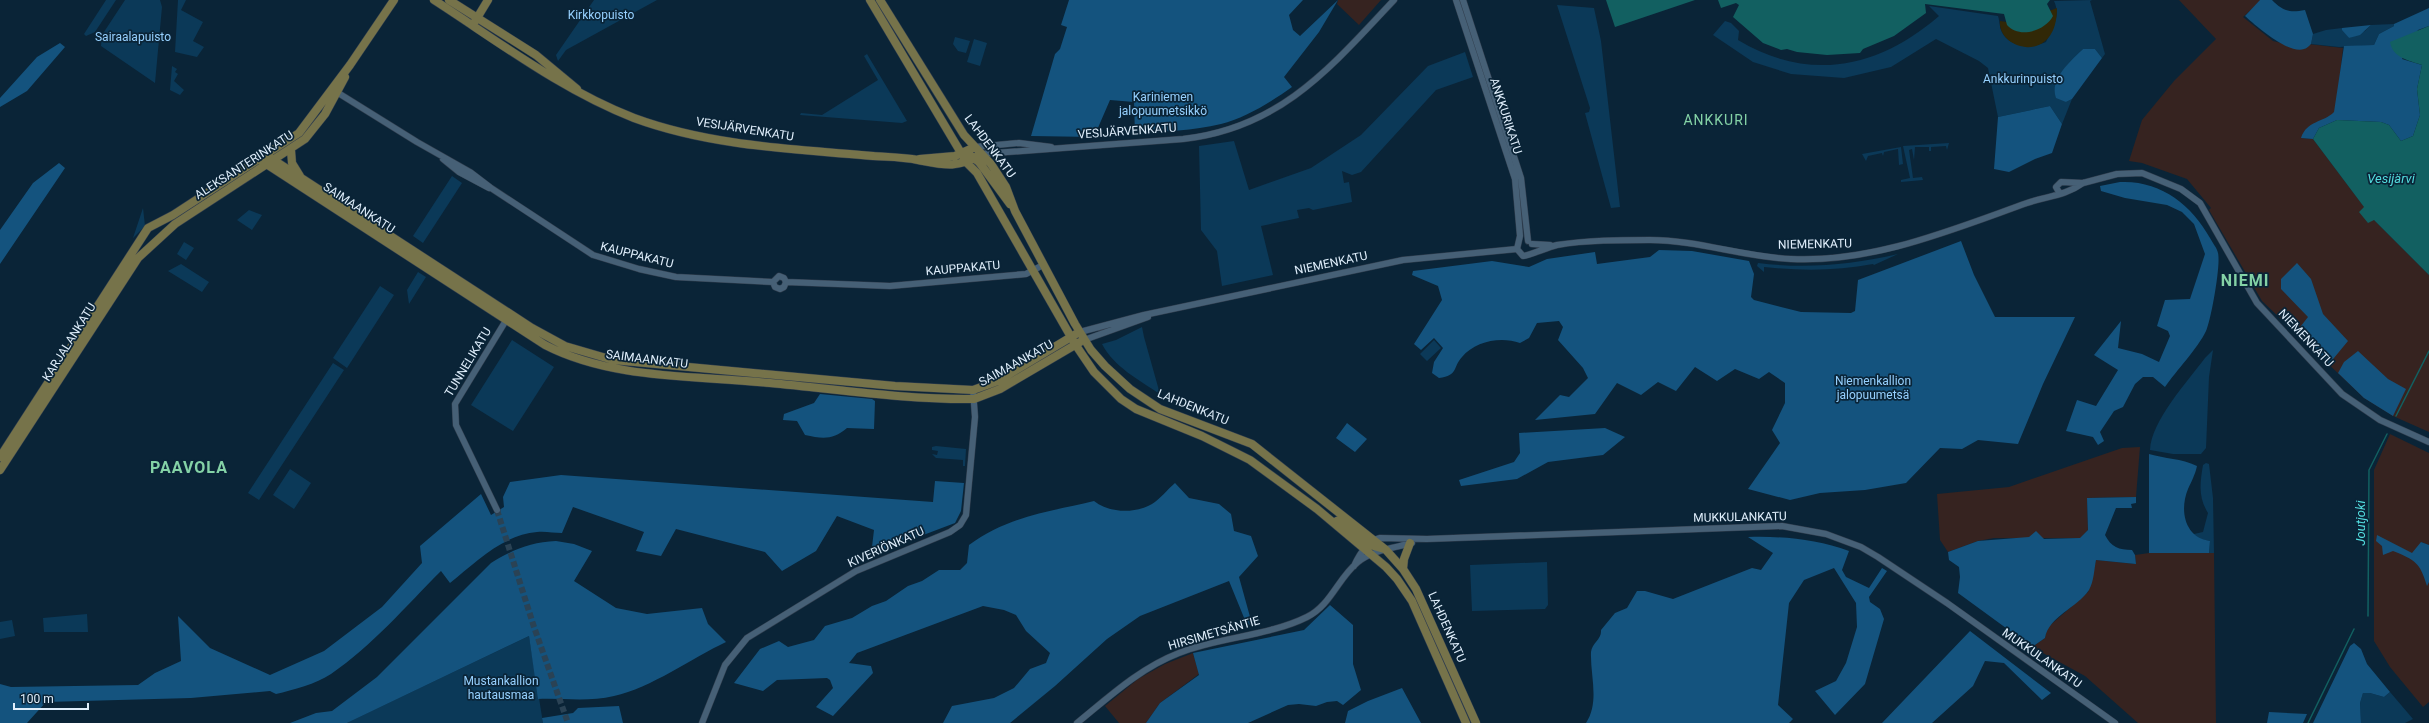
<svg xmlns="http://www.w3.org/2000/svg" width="2429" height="723" font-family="Roboto,sans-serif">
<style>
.industrial{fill:#362320}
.green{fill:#0b3958}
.forest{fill:#14537e}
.sand{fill:#312807}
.water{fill:#126061}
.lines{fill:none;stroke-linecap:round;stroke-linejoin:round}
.stream{stroke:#126061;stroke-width:1.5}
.minor-tunnel{stroke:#2a4254;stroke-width:6;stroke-dasharray:6 3;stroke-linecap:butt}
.minor-casing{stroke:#313e4e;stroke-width:7}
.major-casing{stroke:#313e4e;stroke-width:9}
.minor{stroke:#466076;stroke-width:6}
.major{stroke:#76734a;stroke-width:8}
.labels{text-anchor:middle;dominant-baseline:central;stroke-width:3.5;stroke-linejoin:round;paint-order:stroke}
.park-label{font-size:12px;fill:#96d0fe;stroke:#0a2437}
.street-label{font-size:12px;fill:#dfeefb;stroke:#0a2437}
.water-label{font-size:13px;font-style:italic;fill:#53dddf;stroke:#0a2437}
.quarter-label{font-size:14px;letter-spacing:1px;fill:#84d2a6;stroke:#0a2437}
.district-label{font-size:16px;font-weight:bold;letter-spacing:1px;fill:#84d2a6;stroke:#0a2437}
</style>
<rect width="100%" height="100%" fill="#0a2437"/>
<path class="industrial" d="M1338,0H1381L1359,25L1337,4Z
M2179,0H2262L2243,17L2273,41L2304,49L2308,44L2343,48L2335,117L2302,138L2313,139L2374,220L2429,275V432L2393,416L2364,398L2262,301L2209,210L2211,208L2187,179L2142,163L2129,161L2142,120L2174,81L2216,39Z
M2390,434L2429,453V545L2421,542L2429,567V702L2423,707L2390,667L2374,641V470Z
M2140,447L2136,497L2087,498L2088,530L2081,538H1994L1978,541L1948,552L1940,540L1937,494L2009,487L2122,448Z
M2149,553H2214L2216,723H2138L2085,676L2032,647L2045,638L2047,628L2088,592L2096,560L2136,564L2135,555Z
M1193,653L1199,674L1160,703L1146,723H1119L1105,706L1138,679L1165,664Z"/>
<path class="green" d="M106,0H116L95,32L86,36L84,34Z
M125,0H160L162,7L155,83L101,46L102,35Z
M178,0H186L181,10L203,22L193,41L204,47L197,57L175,52Z
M594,0H657L566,50L558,61L556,55Z
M2092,0L2090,1L2105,54L2102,58L2095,49H2083L2057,78L2066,102L2072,99L2062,124L2050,106L1998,117L1988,68L1979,61L1936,39L1891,67L1844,78L1791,74L1753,62L1713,35L1725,21L1731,23L1739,31L1738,40C1810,83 1879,68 1939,16L1929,6L1998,16C2000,22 1999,28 2003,34C2012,48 2033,48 2046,42C2053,27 2061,16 2054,1Z
M1557,5L1594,8L1601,41L1620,207L1611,208L1585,113L1589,112L1590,108Z
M2394,24V26L2379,34L2374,45L2339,47L2311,44L2313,34L2326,30L2342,28L2349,38L2365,31L2371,25Z
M955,37L970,41L966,53L958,51L953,44Z
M974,39L987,43L980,66L967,62Z
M1465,52L1473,77L1436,90L1361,172L1352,175L1342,171L1344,183L1349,182L1352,202L1313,210L1309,208L1297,210L1299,218L1261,226L1273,275L1222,286L1217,251L1201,230L1199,146L1234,141L1249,190L1311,168L1361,135L1428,66Z
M867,54L907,121L902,123L800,115L801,113L822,115L878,80L864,56Z
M172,66L177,69L175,72L178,74L174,81L184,90L180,95L170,90Z
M1949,143L1947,150L1946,146L1931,147V151H1929V147H1915L1914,160L1912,149L1909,150L1913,178L1922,177L1923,180L1901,182V180L1910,178L1903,146Z
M1901,147L1903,164L1899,165L1898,149L1884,152L1883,156L1882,153L1868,156L1866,161L1862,154Z
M452,176L462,183L423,243L413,236Z
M143,208L145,226L133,238Z
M249,210L262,215L252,230L237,220Z
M184,242L194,248L186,260L177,254Z
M1898,254L1874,265L1873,264C1837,271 1801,271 1764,267V272L1757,266L1758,263C1806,269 1850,265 1898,254Z
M181,264L209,282L202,292L168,271Z
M418,272L426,277L409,304L407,290Z
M380,286L394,295L347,368L333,358Z
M1142,327L1144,337L1160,394C1139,380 1114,367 1102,344L1116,340Z
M512,340L554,367L513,431L471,405Z
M1434,340L1441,348L1427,361L1420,354Z
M2213,350L2209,377L2206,448L2201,454H2173L2150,450C2151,421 2188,381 2205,358Z
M333,363L344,370L259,500L248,493Z
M936,446L966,449L965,466H963V460L936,458L932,454L937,455L938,451L932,450V447Z
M2206,463L2209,464L2213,498L2214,553H2209L2210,541L2199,539L2189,532L2194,534L2203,532L2208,513C2198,497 2200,483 2203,465Z
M290,469L311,483L294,509L273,495Z
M1547,562L1548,605L1545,609L1472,611L1470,565Z
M87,614L88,632H44L43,618Z
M12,620L15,636L0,639V622Z
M529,636L543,723H347L357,718Z
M2390,692L2413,719L2405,723H2361L2360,703L2363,693H2370L2384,697Z"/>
<path class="forest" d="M1069,0H1303L1289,15L1293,30L1300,36L1338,0L1319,32L1284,77L1292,87C1271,102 1245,118 1221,124C1193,131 1164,131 1135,134L1134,102L1110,100L1094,137L1031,136L1055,54L1060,49L1067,27L1061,25Z
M2260,0H2272C2283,11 2289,13 2305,10L2313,34L2311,44C2309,46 2306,49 2304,49C2289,55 2255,25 2245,16Z
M2429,8V26L2418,30L2402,59L2422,65L2417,89L2420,115L2413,136L2401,141L2389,125L2381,122L2337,120L2319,128L2313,139L2301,138C2307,120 2323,123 2334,112L2344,46L2374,45L2379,34L2394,26V24Z
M2371,25L2360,35L2349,38L2342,30V28Z
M60,43L65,47L27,91L0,107V98L37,57Z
M2083,49H2095L2102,58L2072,99L2066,102L2056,98C2049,79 2071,61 2083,49Z
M2050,106L2062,124L2052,153L2035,159L2009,172L1994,169L1998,117Z
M59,163L65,168L0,264V230L33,183Z
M2120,182C2160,180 2191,204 2210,238C2212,242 2217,248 2218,253C2221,265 2211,320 2206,331C2198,348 2176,371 2165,387L2153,377H2143L2135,384L2123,407L2114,411L2100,432L2104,441L2098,445L2093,437L2066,431L2077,400L2096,406L2118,370L2094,355L2121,321L2118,348L2142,354L2159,362L2170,336L2168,331L2157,326L2165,300L2190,299L2205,254L2194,224L2182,212L2167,205L2125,198L2101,191L2100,186Z
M1961,241L1974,275L1995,317H2075L2043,384L2018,444L1978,440L1962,449L1940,448L1906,483L1865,490L1820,493L1790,500L1748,489L1780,443L1772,430L1785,403V383L1769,372L1759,379L1735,369L1717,381L1695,367L1676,391L1658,382L1641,395L1617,383L1595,414L1535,420L1560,395L1569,397L1588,378L1583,368L1558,340L1563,327L1559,321L1537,323L1529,338L1520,343C1501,336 1475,341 1462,357C1452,368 1459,375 1439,378L1432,373L1434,362L1443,348L1434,338L1421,350L1414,344L1442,300L1438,286L1412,275L1413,271L1492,261L1529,267L1547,259L1595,252L1597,264L1650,257L1659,250L1692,251L1749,261L1754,274L1751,297L1754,300L1801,312L1851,313L1855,311L1858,280Z
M2297,263L2311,279L2323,314L2348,341L2329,364L2297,331L2308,317L2281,289V279Z
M2358,351L2388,379L2406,389L2393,416L2364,398L2338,373L2344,362Z
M820,394L872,399L875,401L874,429L847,428C833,440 823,439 805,435L797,421L783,420L784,414L814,403Z
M1347,423L1367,439L1355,452L1336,438Z
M1605,428L1625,437L1603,455L1548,462L1517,479L1461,486L1459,480L1514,462L1520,453L1519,433Z
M2149,454C2165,459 2181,458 2197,466C2195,475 2192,480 2188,489C2179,511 2185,538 2210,541L2209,553H2149Z
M561,475L933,502L935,481L964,483L961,511L955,523L881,551L872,547L874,530L837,516L816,551L782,571L765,552L676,529L661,556L636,551L644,532L573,507L562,533C554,533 545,531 537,532C502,535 475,563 450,583L441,571C406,606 372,646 331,674C316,684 293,690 276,694L270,691L191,698L46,702L27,723H0V684L11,687L138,685L155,673L181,661L178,616L210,648L270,675L324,651L382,607L422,563L420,546L481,494L491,515L504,507L503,497L510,482Z
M1175,483L1189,498L1219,504L1231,514L1234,531L1251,536L1258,556L1239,577L1252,624L1247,625L1229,581L1140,616L1107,639L1055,686L1010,723H943L952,706L994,698L1014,688L1030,669L1046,663L1050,653L1026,631L1016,615L1004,610L983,606L857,653L849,663L871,666L873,673L833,716L816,707L833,688L830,680L827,678L777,680L763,691L734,683L760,649L779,641L788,647L814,640L825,626L852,618L872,606L886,601L908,586L922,581L939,570H960L967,563L969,545C1009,516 1048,512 1094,501C1109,513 1135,514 1152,504C1160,499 1168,489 1175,483Z
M2136,497V503L2131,504L2132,508H2116L2105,535C2111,547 2119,550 2132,550L2135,555L2136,564L2096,560C2094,570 2094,581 2089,590C2077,608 2049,616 2045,638L2032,647L1958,593L1960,577L1959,567L1949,560L1948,552L1978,541L2029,537L2036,531L2044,539L2080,538L2088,530L2087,498Z
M2377,535L2412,553L2421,542L2429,545V582L2427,586C2420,562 2415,560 2393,551L2383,555L2382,546L2376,541Z
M1748,537C1782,536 1817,539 1849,551L1842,570L1846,577L1869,588L1882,568L1887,571L1869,597L1870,602L1880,609L1884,619L1865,684L1835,715L1815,691L1836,681L1846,663L1857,627L1856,603L1834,568L1804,580L1789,603L1778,705L1793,719L1789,723H1586C1600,702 1590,675 1591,652C1592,643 1602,639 1601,630L1615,613L1627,608L1637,591H1645L1673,599L1752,568L1761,570L1773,553Z
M556,541L574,544L592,551L574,581L616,608L647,614L702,608L708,624L726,642C692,658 651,688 614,696C589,702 563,698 538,699L529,636L347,723H290L316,713L332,711L377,677L491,563C512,550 531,542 556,541Z
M1330,605L1353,625V664L1361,690L1343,705L1337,701L1327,702L1316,706L1299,704L1288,705L1248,723H1146L1160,703L1199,675L1193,653L1304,630Z
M1970,631L2051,693L2042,700L2004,663L1985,661L1973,686L1932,723H1882Z
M2354,643L2361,649L2367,664L2390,692L2384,697L2370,693H2363L2360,703L2361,723H2313L2350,646Z
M1402,688L1421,723H1345L1348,711L1368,701Z
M619,706L623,723H543L542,718L573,713L578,708Z
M2269,712L2307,714L2303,723H2267Z"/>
<path class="sand" d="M2057,8C2057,66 1997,50 2000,21L2007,22V25L2051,15L2049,11Z"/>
<path class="water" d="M1606,0H1695L1615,27Z
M1718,0H2050L2047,4L2053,16C2045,31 2019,39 2007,25L2004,14L1925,4L1926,13L1894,36L1863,49L1860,53L1827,55L1797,52L1787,49L1781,50L1763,43L1733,17L1739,5L1736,3L1721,8Z
M2429,26V275L2374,220L2368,223L2359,212L2364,207L2313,139L2319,128L2337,120L2381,122L2389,125L2401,141L2413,136L2420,115L2417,89L2422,65C2408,60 2393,58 2390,42Z"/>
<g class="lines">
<path class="stream" d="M2396,416L2429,351
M2368,616L2369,470L2387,434
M2308,723L2354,629"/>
<path class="minor-tunnel" d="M497,510L534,627L568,723"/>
<defs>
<path id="minor" d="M1456,0L1515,179L1520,236L1517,249L1523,256C1528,256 1548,247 1557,245C1587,240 1620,240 1650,240C1698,240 1743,257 1791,259C1873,263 1951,230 2027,203C2047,196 2065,196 2083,183
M1463,0L1521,178L1528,241
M335,91L417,142L470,172L491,188L593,255L639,269L676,277L773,282
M975,147L1019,143L1051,147
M981,154L1183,139C1281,128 1331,67 1394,0
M443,159L459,172L489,188
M2060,194L2056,187L2061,182L2083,183L2117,174L2142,173L2181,189L2200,203L2257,303L2342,394L2380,420L2429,442
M1532,244L1550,245
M773,282L775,287L780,289L784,287L786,282
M773,282L779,276L784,278L786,282
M786,282L890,286L1026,274L1043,265
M1080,332L1144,315L1403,260L1517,249
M1084,340L1148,317
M497,510L456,425L455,404L508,317
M1354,566C1359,555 1368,541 1380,538L1427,539L1782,526L1826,534L1861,547L1878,557L1947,603L2115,723
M702,723L725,665L747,638L856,571L950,532L960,525L966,515L975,417L973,390
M1077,723C1109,697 1140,668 1179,653C1219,637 1269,636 1307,617C1331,605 1338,578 1358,562C1373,550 1394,548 1412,543"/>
<path id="major" d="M434,0C499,42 562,90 634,118C710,146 793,149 873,156C888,157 903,157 918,160C944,165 957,169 981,154
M449,0L536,55L577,89
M870,0L967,163L977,173L1075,344L1094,372L1121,399L1136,409L1202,436L1250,460L1317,509L1386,567L1397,579L1412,601L1466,723
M880,0L964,135L991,164L1006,187L1015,211L1075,324L1091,350L1105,366L1130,389L1160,409L1252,444L1386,550L1403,569L1416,589L1476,723
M474,23L488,0
M291,150L292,163L300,176
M266,155L532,328L565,346L613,360L895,386L973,390L998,381L1076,334
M971,156L979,162L1010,204
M920,159L955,156L975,147
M260,160L545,345C613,380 695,375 770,383C837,389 906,400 974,399L1000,389L1080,342
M0,457L148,228L173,215L299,133L350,65L394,0
M0,470L138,258L175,224L305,139L325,114L345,77
M1337,521L1370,545L1384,549
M1403,569L1404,559L1410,543"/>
</defs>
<use href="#minor" class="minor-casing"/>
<use href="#major" class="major-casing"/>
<use href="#minor" class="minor"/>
<use href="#major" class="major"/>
</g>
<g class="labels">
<g class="park-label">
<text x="601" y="15">Kirkkopuisto</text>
<text x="133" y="37">Sairaalapuisto</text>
<text x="2023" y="79">Ankkurinpuisto</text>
<text x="1163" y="97">Kariniemen<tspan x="1163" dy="14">jalopuumetsikkö</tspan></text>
<text x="1873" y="381">Niemenkallion<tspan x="1873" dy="14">jalopuumetsä</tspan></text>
<text x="501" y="681">Mustankallion<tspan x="501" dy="14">hautausmaa</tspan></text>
</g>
<g class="street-label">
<text transform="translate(1506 116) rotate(72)">ANKKURIKATU</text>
<text transform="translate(745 129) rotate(9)">VESIJÄRVENKATU</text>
<text transform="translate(1127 131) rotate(-4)">VESIJÄRVENKATU</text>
<text transform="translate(990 146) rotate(53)">LAHDENKATU</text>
<text transform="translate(244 165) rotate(-33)">ALEKSANTERINKATU</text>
<text transform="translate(359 208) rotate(33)">SAIMAANKATU</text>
<text transform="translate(1815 244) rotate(-1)">NIEMENKATU</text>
<text transform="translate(637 255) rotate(14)">KAUPPAKATU</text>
<text transform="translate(1331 263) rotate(-12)">NIEMENKATU</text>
<text transform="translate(963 268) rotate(-5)">KAUPPAKATU</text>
<text transform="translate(2306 338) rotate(47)">NIEMENKATU</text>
<text transform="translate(69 342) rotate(-58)">KARJALANKATU</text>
<text transform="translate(647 359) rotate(7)">SAIMAANKATU</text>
<text transform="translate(468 362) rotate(-59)">TUNNELIKATU</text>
<text transform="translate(1016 363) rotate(-29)">SAIMAANKATU</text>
<text transform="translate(1193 407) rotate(22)">LAHDENKATU</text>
<text transform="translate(1740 517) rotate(-1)">MUKKULANKATU</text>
<text transform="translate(886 547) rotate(-24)">KIVERIÖNKATU</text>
<text transform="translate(1447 627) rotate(66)">LAHDENKATU</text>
<text transform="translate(1214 633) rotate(-16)">HIRSIMETSÄNTIE</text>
<text transform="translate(2042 658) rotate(35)">MUKKULANKATU</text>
</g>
<g class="water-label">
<text x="2391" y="178">Vesijärvi</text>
<text transform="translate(2360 523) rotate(-90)">Joutjoki</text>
</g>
<g class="quarter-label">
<text x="1716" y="120">ANKKURI</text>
</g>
<g class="district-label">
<text x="2245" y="280">NIEMI</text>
<text x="189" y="467">PAAVOLA</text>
</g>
</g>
<path d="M14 703v6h74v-6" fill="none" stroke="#dfeefb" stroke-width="2"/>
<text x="20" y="703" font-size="12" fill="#dfeefb" stroke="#0a2437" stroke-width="3" paint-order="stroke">100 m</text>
</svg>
